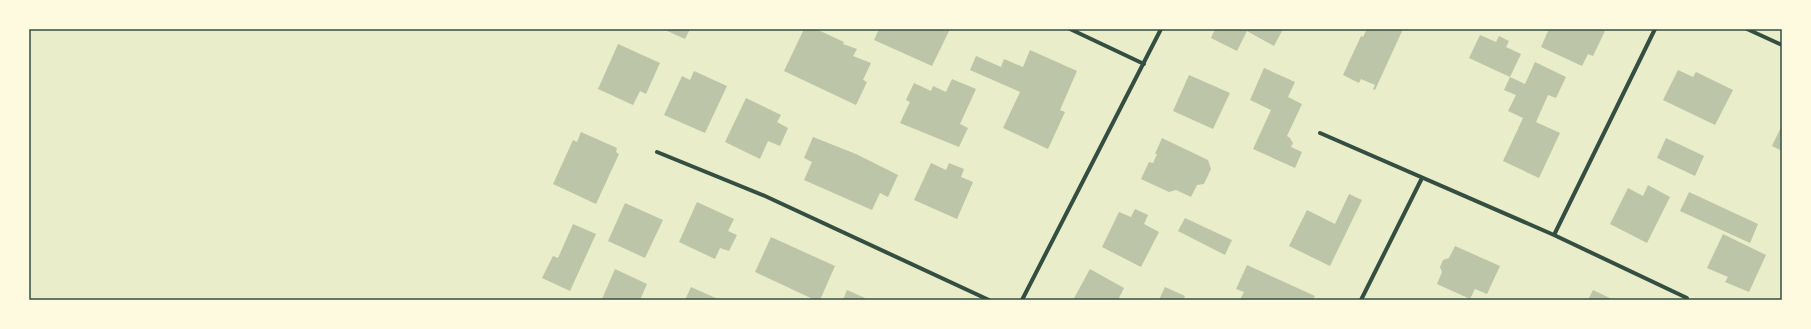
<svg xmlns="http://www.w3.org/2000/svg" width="1811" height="329" font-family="'Work Sans',sans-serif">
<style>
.building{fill:#bcc5a7}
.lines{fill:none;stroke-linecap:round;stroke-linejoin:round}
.minor{stroke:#344e41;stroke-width:4}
.neatline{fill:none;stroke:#344e41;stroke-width:1.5}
</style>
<rect width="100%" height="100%" fill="#e9edc9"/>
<path class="building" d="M663,29H690L685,39Z
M804,29H816L844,42L843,44L857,49L853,56L871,63L863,80L867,82L856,105L784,71Z
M879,29H950L932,66L874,40Z
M1215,29H1283L1274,46L1247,31L1237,51L1211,38Z
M1367,29H1403L1375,90L1373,89L1375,85L1361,79L1359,83L1343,75L1361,36L1363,37Z
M1549,29H1601L1605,31L1593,56L1588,54L1582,66L1541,47Z
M1480,35L1496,42L1499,36L1509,41L1506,47L1521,54L1510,77L1469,58Z
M618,44L660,63L646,94L640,91L633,105L598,89Z
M1030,50L1077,71L1060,110L1065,112L1048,149L1003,128L1020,92L970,70L976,56L1001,67L1004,59L1023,67Z
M1535,62L1566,77L1556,98L1548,95L1536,122L1560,133L1539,178L1503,161L1523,118L1508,111L1516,95L1504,90L1510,77L1525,84Z
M1264,68L1295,82L1288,97L1302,104L1287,136L1290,138L1293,143L1291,147L1302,152L1295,168L1253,149L1271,110L1250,100Z
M1678,70L1693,77L1696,72L1733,90L1715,125L1663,100Z
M694,71L727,86L705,133L664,115L682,76L690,80Z
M1189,75L1230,93L1213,129L1173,111Z
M952,79L976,89L960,124L968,128L959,147L900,123L910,102L906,100L914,83L931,91L933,86L946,92Z
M746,98L781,115L777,122L788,128L780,146L768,141L760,159L725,142Z
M1782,125V151L1772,146Z
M581,132L617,148L616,152L619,154L596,204L553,184L573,140L577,142Z
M813,137L856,154L898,175L888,197L880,193L872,210L804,180L812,162L804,158Z
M1162,138L1208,160L1211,169L1204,184L1197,185L1191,197L1176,190L1169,192L1141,179L1149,162L1153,163L1157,154H1155Z
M1666,138L1704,156L1695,176L1657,158Z
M931,163L946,170L949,163L964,169L961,177L973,182L957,219L914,200Z
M1648,185L1670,197L1647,243L1610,224L1628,188L1643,196Z
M1689,192L1758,224L1750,243L1680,211Z
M1349,194L1362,200L1330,266L1289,246L1307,210L1335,224Z
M697,202L734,219L728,231L737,235L729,251L720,248L715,259L679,242Z
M625,203L663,220L645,258L608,241Z
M1135,209L1148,215L1144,224L1159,232L1141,267L1102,247L1119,212L1131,217Z
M1185,218L1232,240L1225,255L1178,231Z
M573,224L596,234L570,291L542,278L553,256L558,258Z
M1723,234L1766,255L1749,292L1725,282L1728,277L1707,268Z
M771,237L835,266L820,300H815L755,272Z
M1455,246L1500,266L1487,294L1475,289L1470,299L1437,284L1442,272L1440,267L1443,260L1449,258Z
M1247,265L1315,296L1313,300H1240L1244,292L1236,289Z
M615,269L647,284L640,300L602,299Z
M1090,269L1124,288L1118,300H1073Z
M691,287L720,300H685Z
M1165,287L1185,296L1183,300H1159Z
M847,290L865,298L864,300H843Z
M1593,290L1614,300H1588Z"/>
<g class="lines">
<path class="minor" d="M1070,29L1144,64
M1747,29L1782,45
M1320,133L1554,235L1687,298V300
M657,152L765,196L989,300
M1554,235L1655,29
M1022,300L1161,29
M1361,300L1422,178"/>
</g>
<rect width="1811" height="329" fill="none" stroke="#fefae0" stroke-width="60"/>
<rect x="30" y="30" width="1751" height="269" class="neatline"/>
</svg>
